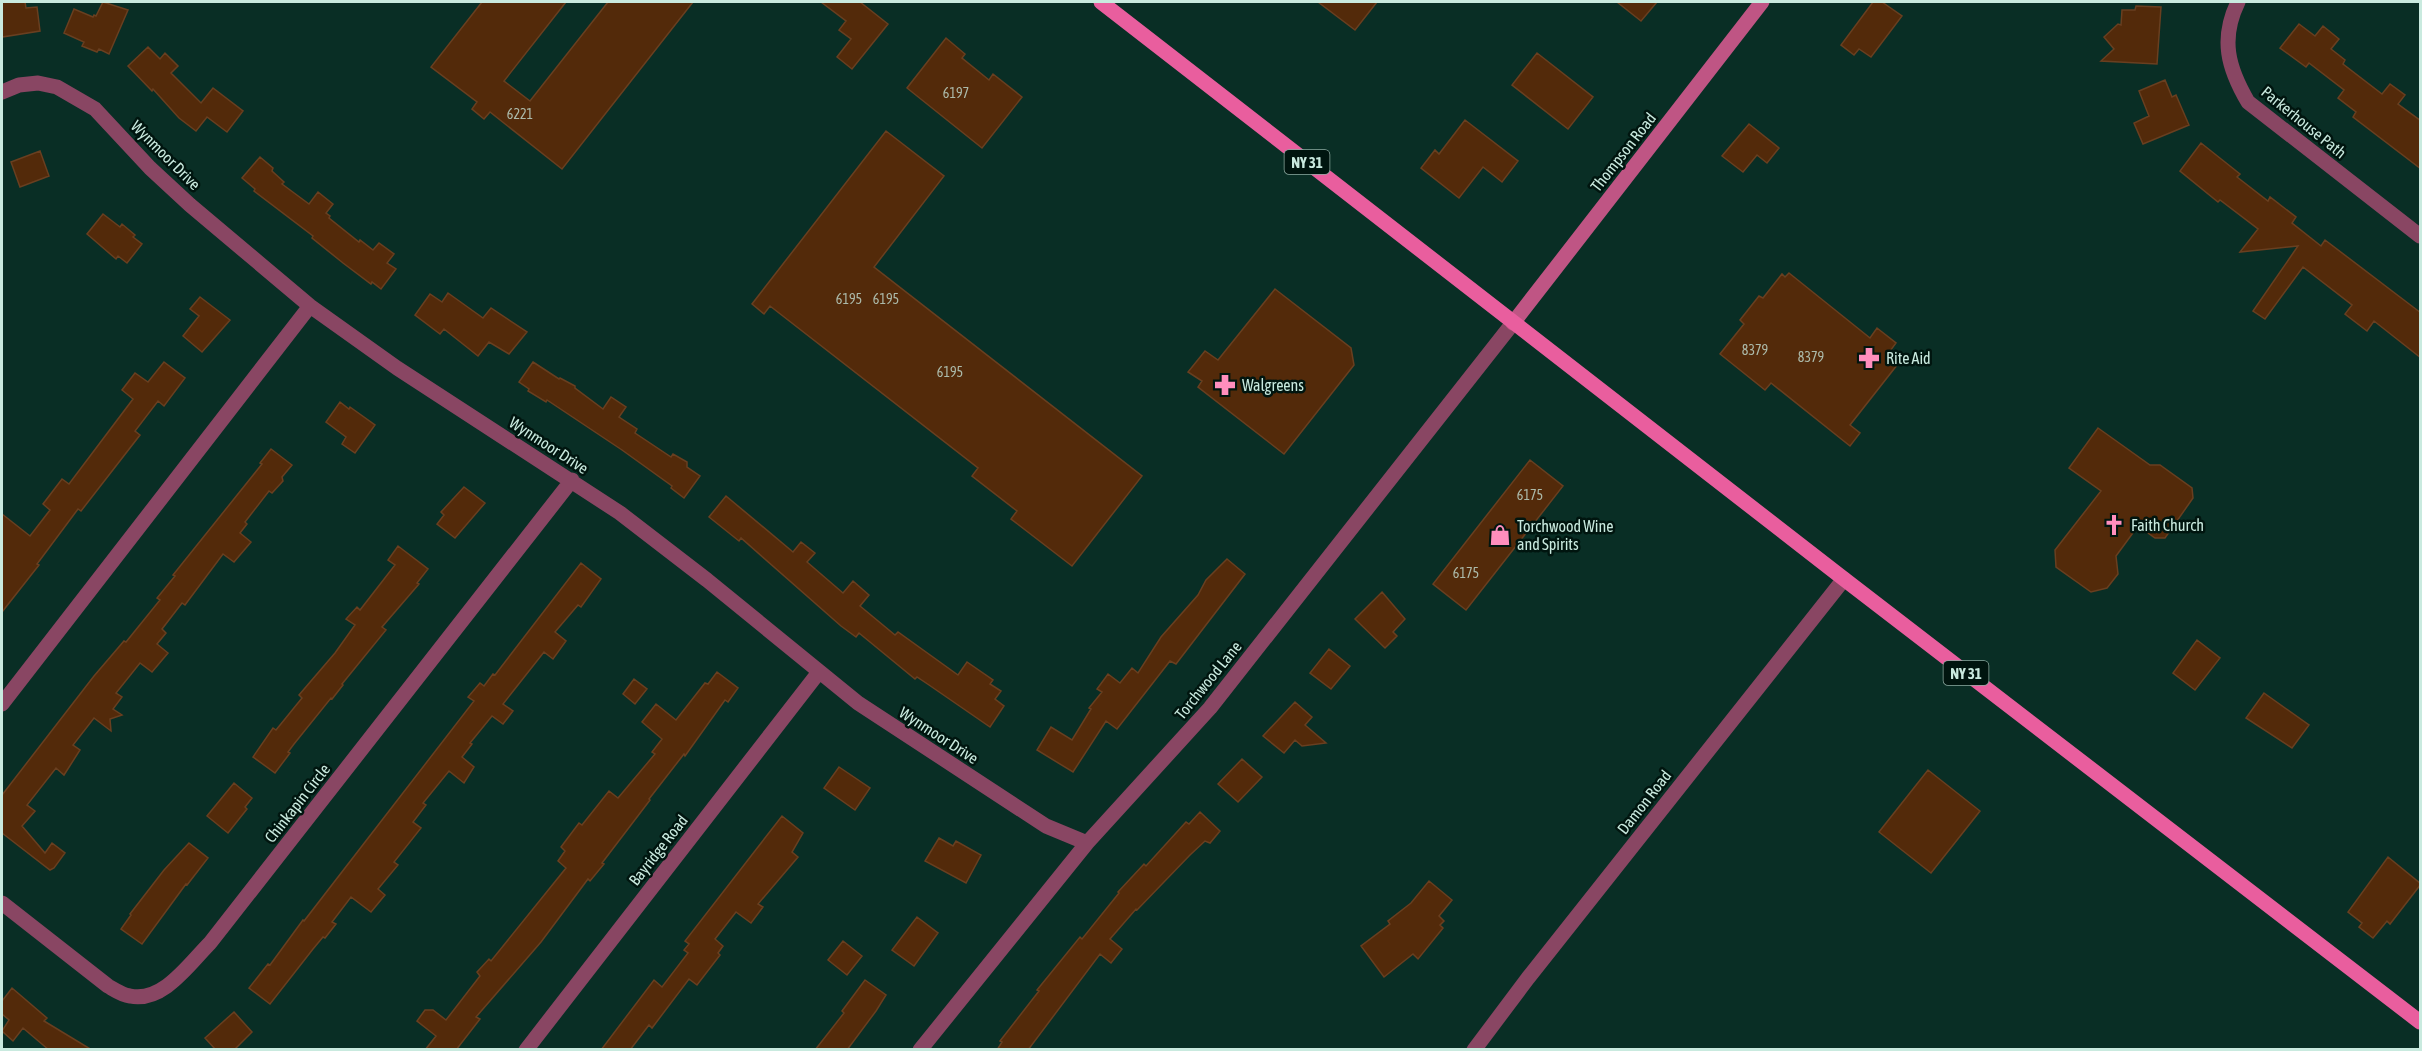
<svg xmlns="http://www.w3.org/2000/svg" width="2422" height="1051" font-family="'Asap Condensed',sans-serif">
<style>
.building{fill:#532a0a;stroke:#693f20;stroke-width:1.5}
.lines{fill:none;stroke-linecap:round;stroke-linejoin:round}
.street{stroke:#894663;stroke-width:15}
.secondary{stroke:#bf5584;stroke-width:15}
.primary{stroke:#e95e9e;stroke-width:15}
.labels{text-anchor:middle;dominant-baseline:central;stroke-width:5;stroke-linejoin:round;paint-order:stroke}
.number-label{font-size:14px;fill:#acbaaa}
.shield{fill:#00150f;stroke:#8daaa1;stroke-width:1.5}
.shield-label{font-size:15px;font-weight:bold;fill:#c9eadf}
.street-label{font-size:16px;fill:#c9eadf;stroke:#00150f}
.poi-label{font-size:16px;fill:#c9eadf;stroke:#00150f;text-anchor:start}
</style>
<rect width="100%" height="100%" fill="#092e25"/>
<path class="building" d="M2,2H25L26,8L37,7L40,31L2,37Z
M103,2L128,10L109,54L99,49L97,52L82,46L84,42L64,33L74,9L93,17L94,15L96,16Z
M482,2H566L504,81L530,101L608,2H693L562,169L490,112L484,119L472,109L477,102L431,67Z
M821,2H860L888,24L852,69L837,57L851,39L839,30L846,21Z
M1318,2H1377L1355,30Z
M1617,2H1657L1641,21Z
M1873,2H1882L1902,16L1871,57L1859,49L1854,55L1841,45Z
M2136,6L2161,7L2157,64L2101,61L2114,49L2104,37L2118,24L2121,25L2122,10H2135Z
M2299,24L2315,36L2323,26L2339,39L2331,49L2345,60L2343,64L2382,94L2390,84L2405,95L2398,104L2421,121V169L2353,117L2356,112L2338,98L2344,90L2309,63L2306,67L2280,48Z
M946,38L965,54L962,58L989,80L993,74L1022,97L982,148L907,88Z
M148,47L160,59L165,53L178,66L171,73L201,103L213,88L243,111L227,132L207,117L196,131L179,118L153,89L152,91L128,66Z
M1537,53L1593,97L1568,129L1512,85Z
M2165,80L2172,97L2176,95L2189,125L2143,144L2134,123L2149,116L2139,91Z
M1465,120L1518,161L1502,182L1483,167L1459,198L1421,168L1435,150L1439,154Z
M1749,124L1779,148L1767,163L1757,155L1743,172L1722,156Z
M886,131L944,176L874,267L1142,476L1072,566L1011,519L1017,511L972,476L978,468L770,306L764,314L752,304Z
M2201,143L2240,174L2237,177L2268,201L2270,197L2296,217L2292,223L2321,246L2325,240L2421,313V358L2374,321L2367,331L2345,314L2352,305L2303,267L2265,319L2253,311L2298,246L2240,252L2258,229L2220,200L2218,202L2180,171Z
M40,151L49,176L20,187L11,162Z
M260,157L273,168L272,171L284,182L282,184L309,204L318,192L333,204L326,213L330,216L329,218L359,242L360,240L373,250L379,243L394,254L387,263L396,269L381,289L372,282L371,284L343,263L312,238L313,236L254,191L255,189L242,178Z
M103,214L120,227L122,224L135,235L133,237L142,244L127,263L118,256L116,259L87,234Z
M1789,273L1870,338L1877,328L1896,343L1890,351L1901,360L1850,425L1860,433L1850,446L1771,383L1765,390L1720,354L1744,324L1740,320L1759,296L1763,298L1782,274L1785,277Z
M1275,289L1351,348L1354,365L1284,454L1198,387L1202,381L1188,372L1205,351L1218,360Z
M448,293L483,318L491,308L527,332L509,354L489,342L478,356L444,329L440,334L415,315L430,294L442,302Z
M200,297L230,320L202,352L183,336L199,316L190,309Z
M164,362L185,378L164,406L158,401L135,431L140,435L81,511L78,509L37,564L39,565L2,612V514L30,536L50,510L43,504L62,479L69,484L133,399L122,390L135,373L148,382Z
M533,362L559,379L560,378L575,386V388L603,409L611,397L626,407L619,417L637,429L635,433L671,457L673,454L687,462V467L700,476L684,498L671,488L672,486L622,450L547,400L546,402L528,391L529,389L519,382Z
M340,402L349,409L350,407L375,425L355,453L342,444L346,437L326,422Z
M2098,428L2150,465H2160L2192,488L2193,498L2165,538H2155L2138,526L2116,556L2118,574L2107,588L2091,592L2056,567L2055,550L2101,491L2069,468Z
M271,449L292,465L282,477L283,481L272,493L269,491L245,522L247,524L240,533L251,542L234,562L223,554L185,605L182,603L162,629L166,633L157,644L168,653L152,672L140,663L116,693L122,697L113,709L122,715L110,719L111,731L94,718L73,745L80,750L64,775L56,768L27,805L35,811L22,826L45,853L52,843L65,853L54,868L50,870L2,833V795L94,676L124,641L126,642L160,600L157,598L175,576L173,575L262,464L260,463Z
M1530,460L1563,486L1466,610L1433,584Z
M464,487L485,503L455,538L437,524L444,515L441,512Z
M726,496L793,552L801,542L815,553L807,562L843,593L853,581L869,595L860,606L895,635L898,632L958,675L967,662L993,680L990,684L1001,691L995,699L1004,706L990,727L929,685L917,677L915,679L859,633L856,637L841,626L741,538L739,541L709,517Z
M398,546L428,569L417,583L419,584L382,627L386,630L342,684L343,685L332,699L331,698L294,744L288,752L290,753L275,773L253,757L273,728L276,730L302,698L299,695L335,653L355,625L346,619L357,607L360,610L395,565L388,560Z
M1227,559L1245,574L1176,664L1170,661L1117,729L1106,721L1073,772L1037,750L1051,727L1072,740L1091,709L1089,708L1102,692L1097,689L1108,674L1120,683L1132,668L1138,673L1161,637L1198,595L1206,580Z
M581,563L601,579L581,607L578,605L555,632L566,641L553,659L544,652L514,690L503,704L513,711L503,724L492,716L470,743L472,744L462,757L474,767L464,783L449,771L423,803L426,805L413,822L421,828L394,862L398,865L378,889L385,895L371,912L351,897L332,922L336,924L325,938L323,937L313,949L270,1004L249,988L268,964L270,965L303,920L304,921L474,701L468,697L480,683L484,686L493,674L495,675Z
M1382,592L1405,619L1393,632L1397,636L1385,648L1355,619Z
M2197,640L2220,658L2195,690L2173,673Z
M1329,649L1350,666L1331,689L1310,673Z
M717,672L738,688L728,702L725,700L685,756L684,754L649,799L650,800L602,863L604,864L590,881L588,879L541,942L476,1017L480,1019L456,1050H425L436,1036L417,1021L425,1010H433L446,1020L480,976L477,972L489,959L491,961L566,868L558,861L565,851L561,847L579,823L582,825L609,791L618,798L655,754L652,752L662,739L642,722L656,704L676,720L705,683L708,684Z
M634,679L647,689L635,704L623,694Z
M2264,693L2309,725L2292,748L2246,718Z
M1295,702L1312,717L1305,725L1326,743L1302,746L1295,740L1284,753L1263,736Z
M1242,759L1262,777L1238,802L1218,784Z
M839,767L870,788L855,810L824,788Z
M1928,770L1980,811L1931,873L1879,832Z
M234,783L252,798L245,807L247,809L228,833L207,816Z
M1200,812L1220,831L1210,843L1205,841L1190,855L1137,910L1136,909L1110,939L1122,949L1111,963L1100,954L1028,1050H997L1002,1042L1000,1041L1039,991L1037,990L1080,937L1082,939L1119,893L1118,892L1144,864L1146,866L1186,822L1189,824Z
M782,816L803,833L792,852L798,857L758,904L763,907L751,923L736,912L715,939L723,946L718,953L720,955L697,985L689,979L652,1028L649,1025L630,1050H601L654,980L662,987L688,953L684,950L689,944L685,941Z
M939,838L953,846L956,841L981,855L966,883L925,861Z
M189,843L208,858L187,885L186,884L142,944L121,929L131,915L130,914L164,870Z
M2388,857L2421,884L2390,924L2387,921L2373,938L2359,927L2362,923L2348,912Z
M1429,881L1452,900L1439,916L1444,921L1440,925L1443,928L1418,959L1413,954L1384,977L1361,946L1390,924L1388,921L1411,903Z
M917,917L938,933L914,966L892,950Z
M843,941L862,956L847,975L828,960Z
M865,980L886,995L876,1011L847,1050H815L844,1013L842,1011Z
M12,988L47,1018L44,1021L92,1050H49L23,1028L13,1041L2,1031L9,1020L2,1014V1001Z
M234,1012L252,1032L234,1050H216L205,1038Z"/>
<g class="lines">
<path class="street" d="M2238,2C2220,39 2228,68 2248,102L2420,236
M2,92L19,85L38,83L57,87L95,109L150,168L190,205L310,306L397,368L620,513L707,580L858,703L1046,826L1087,843
M2,704L310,306
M2,903L108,986C115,990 122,995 130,996C163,1003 189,964 210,943L572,480
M526,1050L819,672
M920,1050L1087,843L1210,708L1513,323
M1474,1050L1528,978L1844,579"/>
<path class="secondary" d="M1513,323L1762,2"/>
<path class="primary" d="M1101,2L1844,579L2420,1022"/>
</g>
<defs>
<symbol id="pharmacy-bare" viewBox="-9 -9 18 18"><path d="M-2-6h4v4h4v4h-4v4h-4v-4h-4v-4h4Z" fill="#fe8ebd" stroke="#00150f" stroke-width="2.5" paint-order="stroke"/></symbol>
<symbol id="church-bare" viewBox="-9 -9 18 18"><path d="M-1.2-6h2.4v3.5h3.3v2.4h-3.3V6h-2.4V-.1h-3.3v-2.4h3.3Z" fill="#fe8ebd" stroke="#00150f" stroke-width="2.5" paint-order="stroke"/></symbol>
<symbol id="shop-bare" viewBox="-9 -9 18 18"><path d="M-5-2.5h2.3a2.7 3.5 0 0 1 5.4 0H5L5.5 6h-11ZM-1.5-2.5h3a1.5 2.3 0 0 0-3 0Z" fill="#fe8ebd" stroke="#00150f" stroke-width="2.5" paint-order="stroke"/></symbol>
</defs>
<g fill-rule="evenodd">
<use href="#pharmacy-bare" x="1854" y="343" width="30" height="30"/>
<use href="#pharmacy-bare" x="1210" y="370" width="30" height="30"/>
<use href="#church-bare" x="2099" y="510" width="30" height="30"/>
<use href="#shop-bare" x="1485" y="520" width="30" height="30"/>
</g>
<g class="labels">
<g class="number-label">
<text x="956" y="93">6197</text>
<text x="520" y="114">6221</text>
<text x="849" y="299">6195</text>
<text x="886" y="299">6195</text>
<text x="1755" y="350">8379</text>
<text x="1811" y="357">8379</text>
<text x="950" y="372">6195</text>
<text x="1530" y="495">6175</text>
<text x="1466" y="573">6175</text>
</g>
<g class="shield">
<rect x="1284.5" y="150" width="45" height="24" rx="4.5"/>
<rect x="1943.5" y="661" width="45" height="24" rx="4.5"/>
</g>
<g class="shield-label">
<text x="1307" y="162">NY 31</text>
<text x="1966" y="673">NY 31</text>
</g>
<g class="street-label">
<text transform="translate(2304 122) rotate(39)">Parkerhouse Path</text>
<text transform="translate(1623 152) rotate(-52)">Thompson Road</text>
<text transform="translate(166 155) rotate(45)">Wynmoor Drive</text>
<text transform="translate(549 445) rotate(33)">Wynmoor Drive</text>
<text transform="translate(1208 680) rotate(-51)">Torchwood Lane</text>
<text transform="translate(939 735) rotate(33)">Wynmoor Drive</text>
<text transform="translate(1644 802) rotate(-52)">Damon Road</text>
<text transform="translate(297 803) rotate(-52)">Chinkapin Circle</text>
<text transform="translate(658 850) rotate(-52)">Bayridge Road</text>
</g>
<g class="poi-label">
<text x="1886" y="358">Rite Aid</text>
<text x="1242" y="385">Walgreens</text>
<text x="2131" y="525">Faith Church</text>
<text x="1517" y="526">Torchwood Wine<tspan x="1517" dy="18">and Spirits</tspan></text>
</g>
</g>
<rect width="2422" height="1051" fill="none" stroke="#c9eadf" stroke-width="6"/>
</svg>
